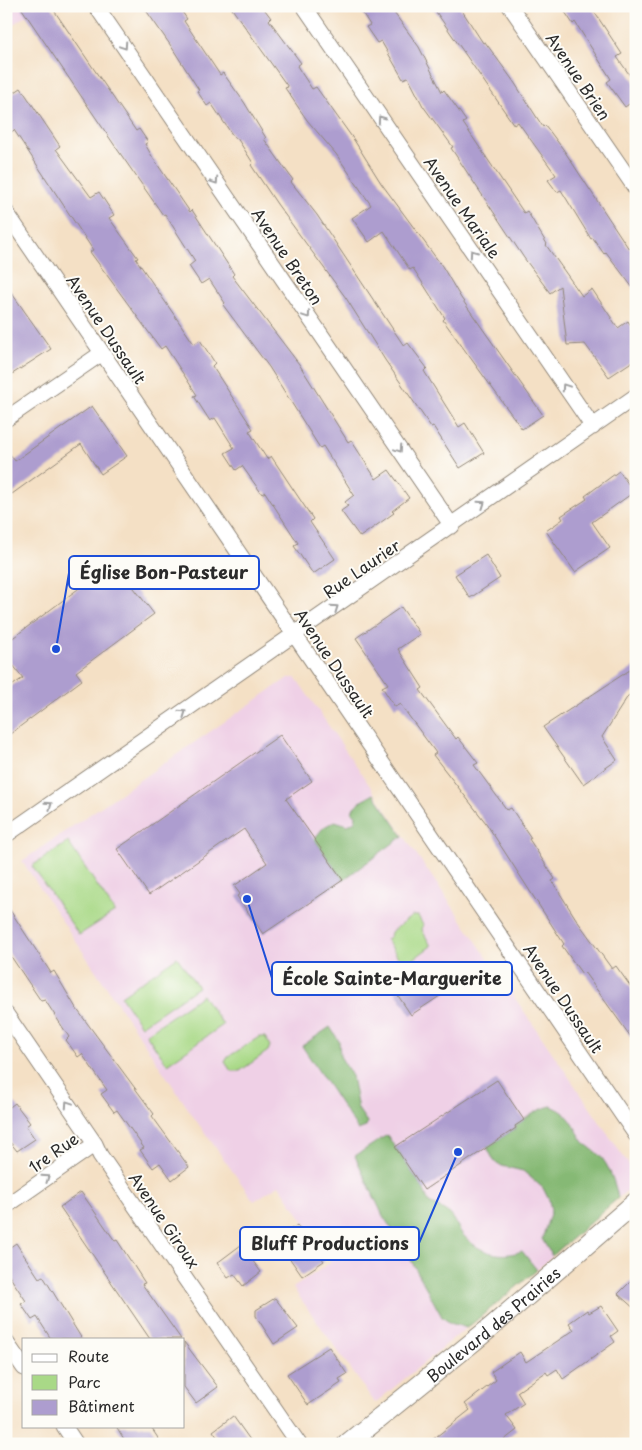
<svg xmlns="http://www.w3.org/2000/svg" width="642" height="1450" font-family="'Playpen Sans',sans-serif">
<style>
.built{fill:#efd0e6}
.green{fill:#a9d987;stroke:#6a8259}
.forest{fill:#86b974;stroke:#587250}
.building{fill:#ad9dcf}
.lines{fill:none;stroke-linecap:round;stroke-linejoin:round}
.minor-casing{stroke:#908678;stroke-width:17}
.tertiary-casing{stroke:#908678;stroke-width:21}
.minor{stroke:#fff;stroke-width:15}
.tertiary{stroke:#fff;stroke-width:19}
.oneway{stroke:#a0a0a0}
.labels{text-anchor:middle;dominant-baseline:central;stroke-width:4;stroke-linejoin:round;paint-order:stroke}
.street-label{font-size:16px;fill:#2b2b2b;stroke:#fdfcf7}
.leader{fill:none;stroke:#1d4ed8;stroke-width:2}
.callout-dot{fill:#1d4ed8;stroke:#fdfcf7;stroke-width:2}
.callout{fill:#fdfcf7;stroke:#1d4ed8;stroke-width:2}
.callout-label{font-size:18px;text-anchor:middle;font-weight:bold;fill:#2b2b2b}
</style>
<rect width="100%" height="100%" fill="#fdfcf7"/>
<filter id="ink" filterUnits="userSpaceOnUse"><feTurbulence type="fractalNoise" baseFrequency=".02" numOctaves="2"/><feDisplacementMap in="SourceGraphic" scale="10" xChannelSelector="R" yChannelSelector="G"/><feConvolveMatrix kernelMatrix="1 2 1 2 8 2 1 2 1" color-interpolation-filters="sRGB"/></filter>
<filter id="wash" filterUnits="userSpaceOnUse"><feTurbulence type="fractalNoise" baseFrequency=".0096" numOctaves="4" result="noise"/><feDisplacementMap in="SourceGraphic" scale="20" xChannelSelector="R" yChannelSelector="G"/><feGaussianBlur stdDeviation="1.12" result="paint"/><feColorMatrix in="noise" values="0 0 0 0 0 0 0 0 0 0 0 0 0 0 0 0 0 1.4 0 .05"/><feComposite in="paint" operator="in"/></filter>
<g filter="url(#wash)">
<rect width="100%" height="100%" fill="#f4e0c5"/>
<path class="built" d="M6,6H40L6,29Z
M288,678H296L636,1175V1182L633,1185L537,1270L375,1403L293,1288L331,1262L279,1185L254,1201L195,1119L22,861Z"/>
<path class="green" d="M68,842L115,912L79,935L32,866Z
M412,916H418L423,925L422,930L431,946L404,966L386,939L390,937L391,932Z
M177,957L198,987L141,1026L121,996Z
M202,995L223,1025L167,1064L146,1034Z
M259,1037H265L270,1046L268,1051L240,1071H231L225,1062L228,1057Z"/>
<path class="forest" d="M374,794L403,836L343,880L314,839L324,827L335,821L348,825L355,821L356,815L352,812L354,807L360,802Z
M330,1027L339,1041L340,1056L352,1076L358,1109L367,1122L366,1127L358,1130L302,1046Z
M551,1106C569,1113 571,1121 580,1136C584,1145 593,1149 599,1155C609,1164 616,1186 618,1198L552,1256L542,1239L551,1211L549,1200L543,1188L523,1171L502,1166L494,1161L487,1147L516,1128L515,1126C526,1118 538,1109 551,1106Z
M387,1135L424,1190L429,1203C435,1206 442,1208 447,1212C454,1216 456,1224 460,1231C475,1251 498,1260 522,1251L537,1270L467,1328L450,1323L442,1317L405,1249L383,1216L355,1156Z"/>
<g id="blocks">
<path class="building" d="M20,6H51L136,131L139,129L148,142L145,144L153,158L190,212L192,210L234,274L232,276L299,364L348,442L351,440L376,479L389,470L409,498L392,511L394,513L360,537L341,511L348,506L345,502L354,495L323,446L320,448L269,367L223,305L225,303L209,279L201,284L189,266L195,261L165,214L163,215L115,146Z
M143,6H178L187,19L184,21L220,75L223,73L244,102L266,138L264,139L293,180L291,182L317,215L404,346L408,343L427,368L424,371L459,427L465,423L484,453L460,468L433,426L431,427L385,360L346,298L277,204L251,165L253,163L237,138L235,139L211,103L207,106L197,91L199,90L171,46Z
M230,6H262L271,18L269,20L301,63L297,66L312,89L316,87L354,140L381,183L442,266L461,298L543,415L522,429L443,320L445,318L413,268L410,270L384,231L369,242L352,218L371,205L336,154L307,120L285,88L288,87Z
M358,6H389L419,47L442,92L444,90L466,121L463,123L524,213L527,211L547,244L546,245L582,296L592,289L618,328L628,321L636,333V359L609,377L585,344L567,345L560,286L550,293L524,258L451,148L453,147L423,106L408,77L403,79L381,41L377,43L366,27L370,25Z
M432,6H459L483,43L485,42L514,82L543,127L545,125L563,149L629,249L636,244V292L606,252L604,254L593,238L591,239L561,190L557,192L548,180L556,175L518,122L514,125Z
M561,6H598L593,10L622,54L617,57L636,84V99L625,107L607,82L611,79L575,22L573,24Z
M21,88L60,146L56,149L91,197L99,192L114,215L109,218L138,258L136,259L194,344L200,340L215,363L212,366L253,429L249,431L267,459L271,456L313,519L310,522L335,559L313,574L294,546L298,543L265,492L262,494L242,466L236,470L225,453L234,448L215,418L210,421L194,396L197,395L165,346L161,349L90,252L93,250L14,130L6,136V98Z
M6,285L51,349L6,378Z
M92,406L127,456L101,474L81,444L12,494L6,486V449L15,461Z
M619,471L634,492L592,522L610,548L575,572L546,531L563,519L561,516L587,499L585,496Z
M486,555L500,578L470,598L455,575Z
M114,562L154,614L76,672L82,680L6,737V690L23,678L6,656V643Z
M401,607L420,634L398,649L423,688L420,690L456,739L458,737L478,763L474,765L507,810L511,808L531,838L529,839L555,879L552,881L578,922L612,969L616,966L636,994V1044L584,972L582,974L562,946L564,944L486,823L433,755L436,753L400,704L395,707L382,687L388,684L356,638Z
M636,666V690L628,696L602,737L617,760L583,784L543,727Z
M280,735L312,781L286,799L343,880L263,934L237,896L240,894L234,886L267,863L244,829L149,895L117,849Z
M6,904L51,973L54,971L76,1008L154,1114L152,1116L189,1167L172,1180L160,1163L153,1168L140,1150L144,1148L117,1110L114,1112L101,1094L107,1090L82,1054L78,1057L66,1040L69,1037L45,1000L41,1001L6,949Z
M433,965L449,990L411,1015L395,991Z
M497,1080L524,1120L515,1126L516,1128L424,1190L395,1147Z
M15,1103L30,1123L26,1126L35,1139L17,1151L6,1137V1110Z
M81,1192L115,1241L117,1240L145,1283L142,1284L181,1339H150L133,1314L60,1207Z
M297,1225L324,1261L302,1276L279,1243L287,1238L284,1234Z
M16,1243L39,1278L43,1276L82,1339H51L37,1317L32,1320L21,1304L26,1301L6,1271V1250Z
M241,1245L261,1272L243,1286L234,1274L228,1278L217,1263Z
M636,1276V1310L618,1294Z
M275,1298L298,1328L274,1344L256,1316V1310Z
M601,1306L618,1331L611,1336L615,1342L563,1379L557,1369L548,1375L546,1372L517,1392L524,1403L506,1415L517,1430L499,1444H427L470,1410L465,1404L496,1380L491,1372L520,1352L526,1362L574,1330L569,1323L587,1310L589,1313Z
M184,1342L218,1387L196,1403L184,1387Z
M329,1347L347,1374L339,1379L341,1383L308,1405L287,1374Z
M233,1416L253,1444H222L213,1431Z
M116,1426H150L162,1444H127Z"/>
</g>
</g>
<g filter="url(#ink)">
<use href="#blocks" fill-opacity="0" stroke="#908678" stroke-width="1"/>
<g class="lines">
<defs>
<path id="minor" d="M96,6L452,526
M304,6L593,427
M510,6L636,189
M6,212L636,1135
M6,419L102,353
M6,835L636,396
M6,1014L95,1144L100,1155L299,1444
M6,1206L95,1144
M6,1342L24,1368
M64,1426L76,1444"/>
<g id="tertiary">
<path id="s1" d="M347,1444L490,1328L636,1202"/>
</g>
</defs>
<use href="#minor" class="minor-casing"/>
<use href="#tertiary" class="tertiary-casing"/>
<use href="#minor" class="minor"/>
<use href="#tertiary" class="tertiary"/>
</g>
<defs><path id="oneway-chevron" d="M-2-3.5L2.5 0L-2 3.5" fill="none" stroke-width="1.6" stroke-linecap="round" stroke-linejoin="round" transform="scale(1.25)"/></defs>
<g class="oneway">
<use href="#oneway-chevron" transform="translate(124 46) rotate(56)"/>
<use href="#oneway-chevron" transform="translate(381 119) rotate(-125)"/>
<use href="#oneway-chevron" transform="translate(215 181) rotate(56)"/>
<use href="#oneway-chevron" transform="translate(473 253) rotate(-125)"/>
<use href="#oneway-chevron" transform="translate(307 315) rotate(56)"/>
<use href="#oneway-chevron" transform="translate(565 387) rotate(-124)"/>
<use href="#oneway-chevron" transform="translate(399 449) rotate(56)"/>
<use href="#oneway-chevron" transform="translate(482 504) rotate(-35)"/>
<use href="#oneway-chevron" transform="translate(335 608) rotate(-35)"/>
<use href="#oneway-chevron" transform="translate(183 713) rotate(-35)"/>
<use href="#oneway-chevron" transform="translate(49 805) rotate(-35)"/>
<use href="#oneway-chevron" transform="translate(68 1104) rotate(-124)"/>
<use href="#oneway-chevron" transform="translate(46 1178) rotate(-35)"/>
</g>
</g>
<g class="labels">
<g class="street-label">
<text transform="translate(579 76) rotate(56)">Avenue Brien</text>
<text transform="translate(463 207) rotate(55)">Avenue Mariale</text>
<text transform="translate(288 256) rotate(56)">Avenue Breton</text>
<text transform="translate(107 329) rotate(56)">Avenue Dussault</text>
<text transform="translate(361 568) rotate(-35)">Rue Laurier</text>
<text transform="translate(335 663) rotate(56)">Avenue Dussault</text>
<text transform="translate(564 998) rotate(56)">Avenue Dussault</text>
<text transform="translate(53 1152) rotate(-35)">1re Rue</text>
<text transform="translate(165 1220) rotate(56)">Avenue Giroux</text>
<text stroke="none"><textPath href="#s1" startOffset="189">Boulevard des Prairies</textPath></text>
</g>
</g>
<path class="leader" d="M56 649L69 573M247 899L272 978M458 1152L419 1243"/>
<g class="callout-dot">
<circle cx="56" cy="649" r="5"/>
<circle cx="247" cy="899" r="5"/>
<circle cx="458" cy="1152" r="5"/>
</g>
<g class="callout">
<rect x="69" y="556" width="190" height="33" rx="5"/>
<rect x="272" y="962" width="240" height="33" rx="5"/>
<rect x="240" y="1227" width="179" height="33" rx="5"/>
</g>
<g class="callout-label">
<text x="164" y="579">Église Bon-Pasteur</text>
<text x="392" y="985">École Sainte-Marguerite</text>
<text x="330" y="1250">Bluff Productions</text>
</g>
<rect width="642" height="1450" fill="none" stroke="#fdfcf7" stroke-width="25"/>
<rect x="22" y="1338" width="162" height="90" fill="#fdfcf7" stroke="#a9a8a5"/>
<rect x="32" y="1354" width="25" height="8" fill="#ffffff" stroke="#a9a8a5"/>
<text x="68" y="1362" font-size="15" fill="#2b2b2b">Route</text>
<rect x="32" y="1375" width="25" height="15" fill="#a9d987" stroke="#a9a8a5"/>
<text x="68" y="1388" font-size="15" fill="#2b2b2b">Parc</text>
<rect x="32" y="1400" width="25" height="15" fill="#ad9dcf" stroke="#a9a8a5"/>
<text x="68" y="1412" font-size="15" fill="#2b2b2b">Bâtiment</text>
</svg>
